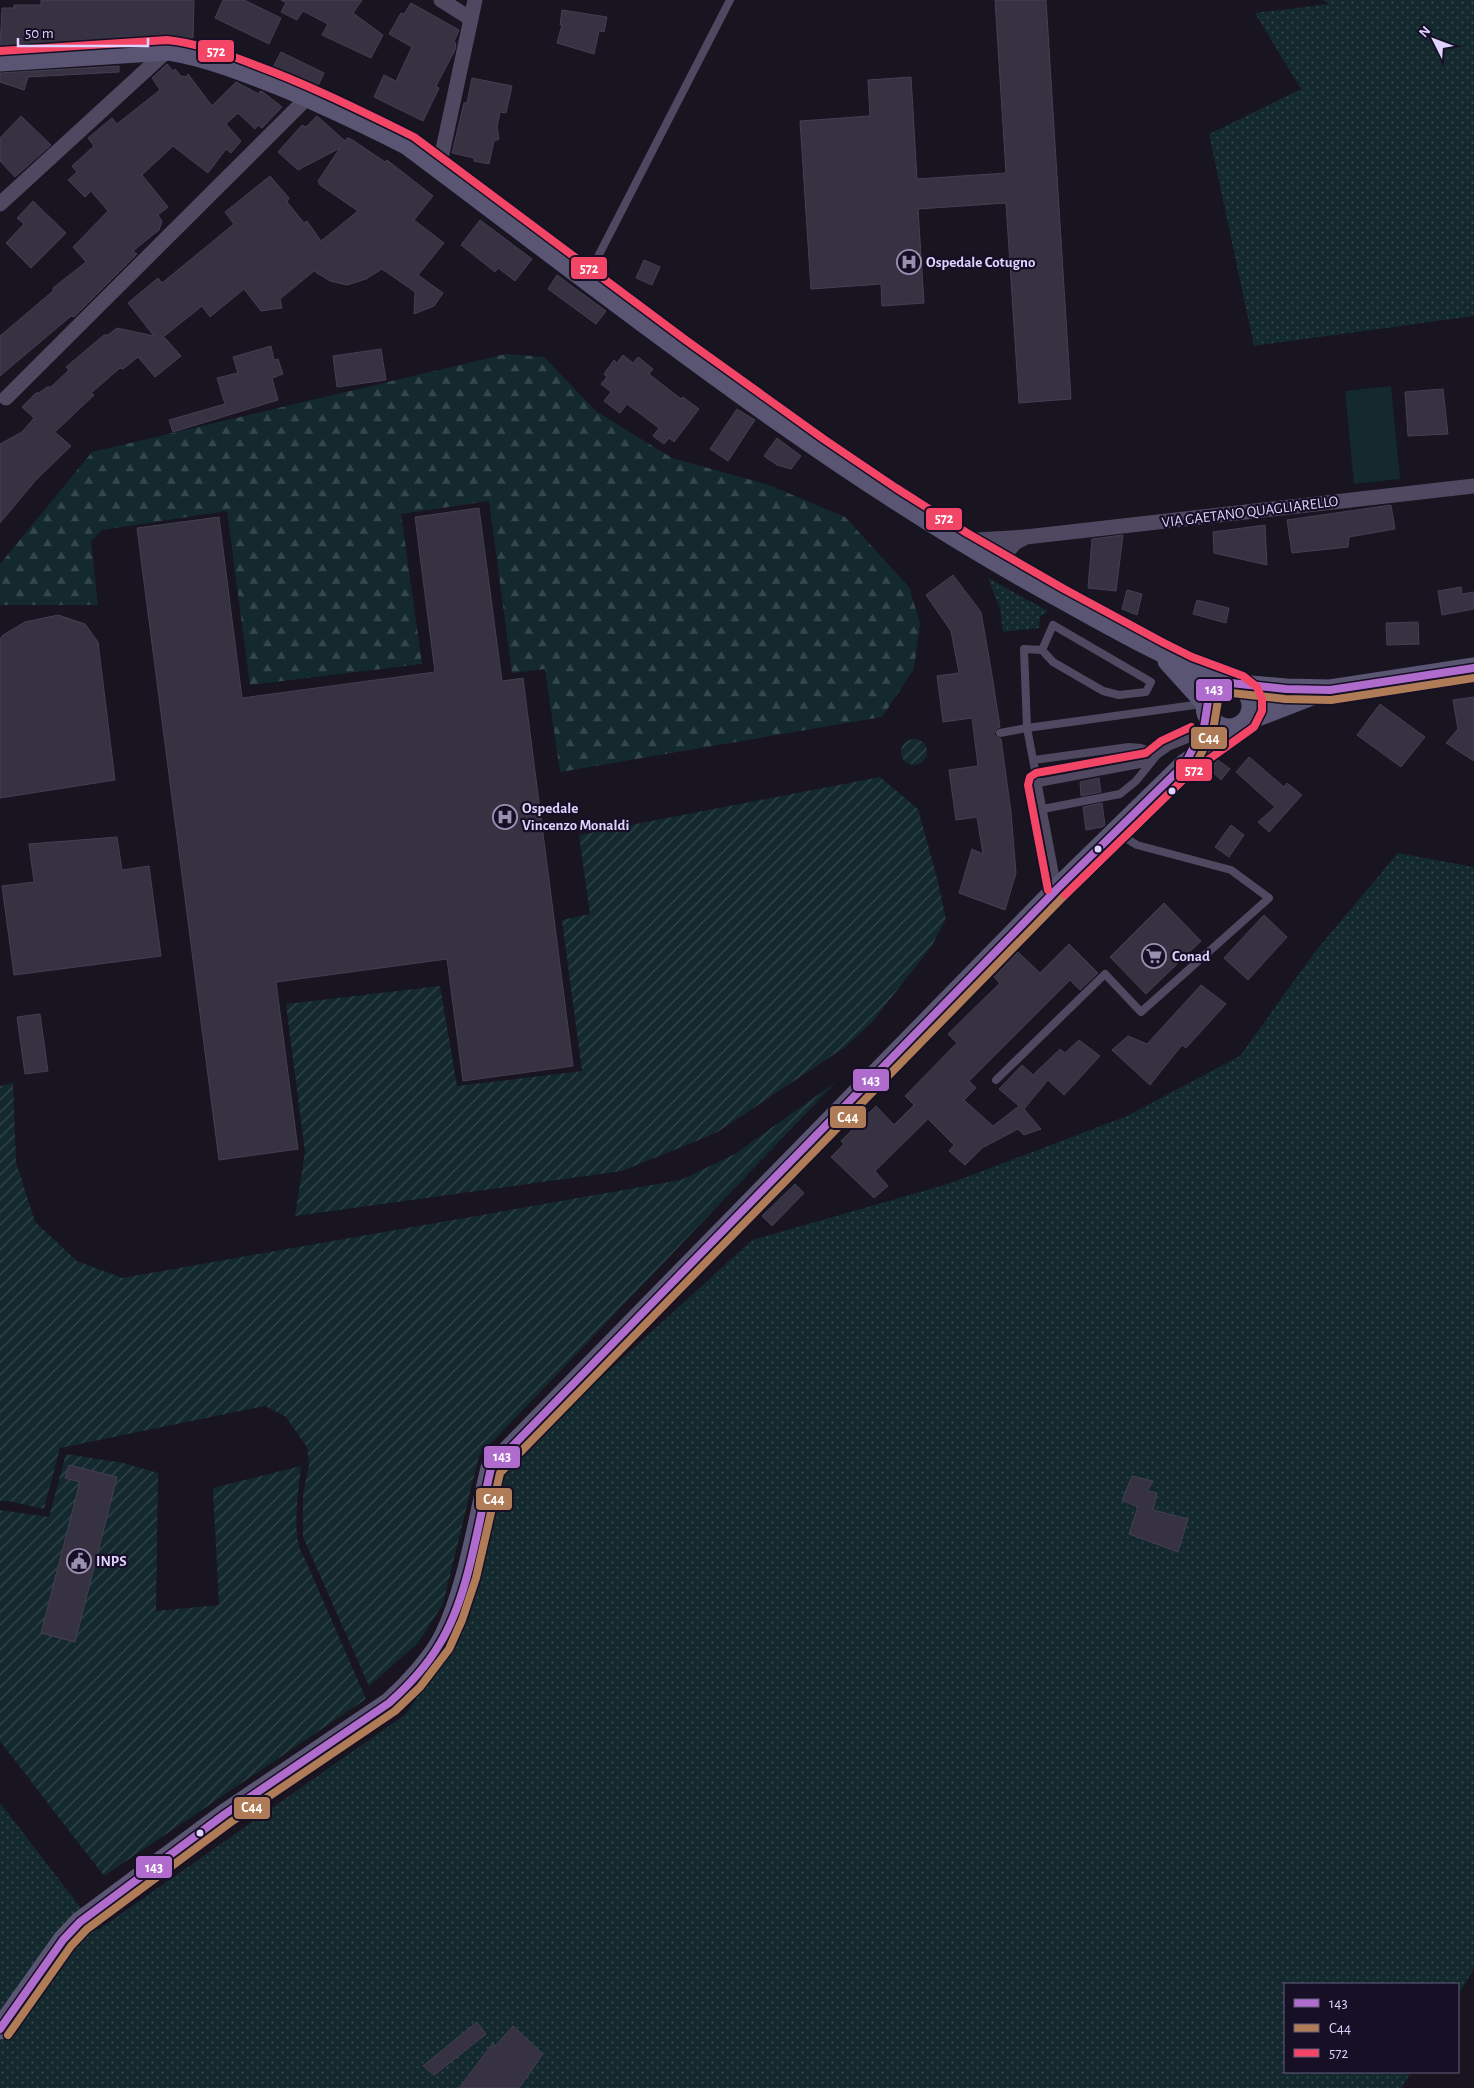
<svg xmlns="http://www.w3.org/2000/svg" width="1474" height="2088" font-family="'Alegreya Sans',sans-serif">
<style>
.grass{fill:url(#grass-dots)}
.forest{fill:url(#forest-firs)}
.garden{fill:url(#garden-furrows)}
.pitch{fill:#13292e}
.building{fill:#373242;stroke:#453e54}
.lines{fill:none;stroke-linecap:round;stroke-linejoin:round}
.lane{stroke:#4e4961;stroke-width:8}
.street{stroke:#4e4961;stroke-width:15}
.secondary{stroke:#5b5574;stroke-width:21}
.bus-1-casing{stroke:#160f25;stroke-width:11}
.bus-2-casing{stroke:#160f25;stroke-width:11}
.bus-3-casing{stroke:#160f25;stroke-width:11}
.bus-1{stroke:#b06ccc;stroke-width:8}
.bus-2{stroke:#b07c57;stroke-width:8}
.bus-3{stroke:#f34667;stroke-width:8}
.bus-dot{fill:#ded3ff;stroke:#160f25;stroke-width:2}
.labels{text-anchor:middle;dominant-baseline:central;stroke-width:4.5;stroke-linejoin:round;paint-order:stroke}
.poi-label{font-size:15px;font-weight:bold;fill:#ded3ff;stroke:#160f25;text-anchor:start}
.street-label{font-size:15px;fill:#ded3ff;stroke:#160f25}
.line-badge{stroke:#160f25;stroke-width:2}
.badge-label{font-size:14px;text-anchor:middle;font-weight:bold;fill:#fff}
</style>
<defs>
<pattern id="grass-dots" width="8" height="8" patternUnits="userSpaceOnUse" patternTransform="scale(1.25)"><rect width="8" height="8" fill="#13292e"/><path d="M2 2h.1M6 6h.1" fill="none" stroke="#35474d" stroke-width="1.8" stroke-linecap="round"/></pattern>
<pattern id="forest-firs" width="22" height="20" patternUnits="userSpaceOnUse" patternTransform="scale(1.25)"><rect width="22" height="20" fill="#13292e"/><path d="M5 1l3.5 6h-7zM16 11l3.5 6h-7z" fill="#35474d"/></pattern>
<pattern id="garden-furrows" width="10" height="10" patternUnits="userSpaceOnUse" patternTransform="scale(1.25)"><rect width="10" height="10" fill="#13292e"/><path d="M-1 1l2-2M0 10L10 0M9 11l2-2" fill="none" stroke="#35474d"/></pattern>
</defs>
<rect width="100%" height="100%" fill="#181420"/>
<path class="grass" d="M1323,0H1474V316L1254,346L1209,134L1301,89L1255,13L1329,4Z
M988,578L1048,611L1040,617L1039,628L1003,632L1000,609Z
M1398,853L1474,867V1969L1458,1995V1984H1285V2072H1411L1402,2088H0V1803L98,1930L406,1714L469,1618L498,1472L752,1240L948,1184L1127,1116L1240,1056L1314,953Z"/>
<path class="forest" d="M506,354L544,357L596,411L672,458L769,485L845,517L909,587L920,623L914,669L882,717L560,772L545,669L512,673L489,501L401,514L422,664L250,685L227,511L102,530L91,541L98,605H0V564L92,452Z"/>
<path class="garden" d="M901 752a13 13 0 1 1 26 0a13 13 0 1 1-26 0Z
M880,777L918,809L937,878L946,919L931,947L872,1022L845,1047L716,1133L622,1171L295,1216L305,1152L286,1004L440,986L457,1086L582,1071L562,920L590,914L579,835Z
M836,1082L479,1456L443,1604L418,1643L369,1686L303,1537V1494L309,1465L307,1447L285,1416L265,1406L60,1448L44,1509L9,1501H0V1086L13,1083L16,1162L35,1222L77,1261L122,1278L681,1180L735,1154Z
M66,1454L123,1463L158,1473L156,1611L219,1605L213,1488L301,1466C299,1489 290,1538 304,1557L366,1699L104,1876L0,1741V1510L49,1517Z"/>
<path class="pitch" d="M1391,386L1400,479L1354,484L1345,391Z"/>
<path class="building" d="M41,0H194L193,38L117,37V41L0,48L2,8H14V5H41Z
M223,0H244L281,18L269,44L215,18Z
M281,0H362L353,13L383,35L371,58L322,35L328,24L303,11L297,20L281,12L286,3Z
M995,0H1046L1071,399L1019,403L1006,203L918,209L924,303L882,306L881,284L811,289L800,121L870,116L868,80L911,77L917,179L1006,173Z
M411,3L459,30L454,42L456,43L455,50L436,86L439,88L423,121L374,97L384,75L396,81L412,47L389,34L401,13L404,14Z
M562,10L607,17L604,32L599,31L594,54L557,43L562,25H560Z
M281,52L324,73L317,88L272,69Z
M167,64L173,71L175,69L181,76L186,77L188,74L212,106L236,82L259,94L260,91L263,92L282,107L262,128L258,125L255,129L238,113L226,124L241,141L231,153L226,149L208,173L173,146L142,175L168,207L158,215L162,221L159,230L133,251L137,254L74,317L71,316L0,376V336L53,291V288L86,262L73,247L108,211L91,191L85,197L68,180L77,172L72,166L94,146L88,138L112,118L117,124L160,90L152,78Z
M119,66V72L28,77L24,90L0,82V73Z
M472,78L512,86L506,113L500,112L497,127L499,139L494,141L489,164L474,161V158L452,153L464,103H467Z
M21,116L51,145L15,177L0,161V138Z
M317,116L345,141L347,138L351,139L385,162L387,160L433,196L414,220L444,243L418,275L443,293L434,306L414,314L415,292L382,269L366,279L347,285L330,281L314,271L280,299L282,308L261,311L244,289L210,317L202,306L162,338H165L181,356L155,377L138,357L123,369L120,368L91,393L94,395L55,432L71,446L36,480L0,523V444L22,432L34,418L22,407L36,393H39L47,387H51L69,370L66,367L104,335H108L117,328L154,336L128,303L158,278L162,283L234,224L225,212L270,176L289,198L287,202L304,223L307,221L321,241L358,211L320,185L318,181L340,148L298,170L278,152L302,125L306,127Z
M33,201L66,233L31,268L6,243L24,224L17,218Z
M480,220L532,259L515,281L498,268L495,272L461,245Z
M644,260L660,267L652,285L636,278Z
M557,275L606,311L596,324L548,289Z
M271,346L274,360L278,359L283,374L272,378L278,400L173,432L169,420L225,404L217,378L238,373L233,357Z
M381,349L386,380L337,387L333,356Z
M623,355L633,363L638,357L653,369L649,374L681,399L683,397L699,409L674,442L669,438L664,444L653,436L659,428L627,404L620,413L604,401L611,392L601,384L607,377L604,374L614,360L617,363Z
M1443,389L1448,434L1408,436L1405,392Z
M737,409L755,420L728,461L710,449Z
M777,438L801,456L791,469L777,465L764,456Z
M1391,505L1395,529L1349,537L1348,547L1292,553L1287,520Z
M479,508L502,681L523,678L573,1066L463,1081L447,959L276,982L298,1149L219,1160L137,528L219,517L242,698L435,672L415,517Z
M1265,525L1267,565L1214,553L1213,532Z
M1123,535L1116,591L1088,588L1092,539Z
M953,575L981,612L991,669L1000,727L996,729L994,734L996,737L1001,739L1011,812L1016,873L1005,910L959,893L972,849L983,854L977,817L956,820L949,770L978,766L972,718L943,722L937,676L959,673L951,631L926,595Z
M1461,587L1462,594L1474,592V609L1442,615L1438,591Z
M1127,590L1142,594L1137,615L1122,609Z
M1197,600L1229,608L1226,623L1193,614Z
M58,615L85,624L98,642L115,780L0,798V639L3,635L25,622Z
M1418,622L1419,644L1387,645L1386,623Z
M1474,697V761L1446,743L1458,729L1453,700Z
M1380,704L1425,737L1401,767L1357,735Z
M1249,757L1284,787L1287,783L1302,795L1269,832L1258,822L1275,807L1236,772Z
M1218,760L1230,769L1221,780L1209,769Z
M1099,778L1101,792L1081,796L1080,782Z
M1102,803L1105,825L1102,827L1086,830L1083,807Z
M1231,825L1244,835L1229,857L1215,847Z
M117,837L122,870L149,866L161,956L14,975L2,886L34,882L29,844Z
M1164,903L1201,941L1146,994L1110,957Z
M1264,915L1287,937L1248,980L1224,958Z
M1069,944L1098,973L1080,990L1070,980L969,1081L976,1088L964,1100L993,1126L1019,1106L999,1089L1022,1065L1033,1075L1060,1049L1065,1053L1079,1040L1100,1056L1064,1095L1048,1080L1024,1109L1041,1129L1024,1135L1018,1129L982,1148L965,1165L949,1151L954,1145L928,1119L875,1171L888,1186L874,1198L831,1157L844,1144L841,1141L876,1106L894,1125L914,1105L905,1096L957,1043L948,1034L1000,983L994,977L1018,952L1040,973Z
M1201,985L1226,1004L1186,1048L1182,1045L1150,1085L1112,1050L1128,1036L1147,1044Z
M40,1014L48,1071L25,1074L17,1017Z
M795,1184L804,1193L772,1226L762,1216Z
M69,1465L117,1477L75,1642L41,1633L80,1482L65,1478Z
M1132,1476L1153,1481L1147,1491L1157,1493L1153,1510L1188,1519L1178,1552L1129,1534L1138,1507L1122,1500Z
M477,2022L486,2034L434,2075L423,2066Z
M513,2026L543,2054L519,2088H459L493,2043L495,2046Z"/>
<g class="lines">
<path class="lane" d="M587,278L730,0
M1000,733L1027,728L1024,649L1042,650L1053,662L1103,691L1119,695L1146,692L1151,682L1053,625L1042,650
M1034,760L1129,747L1141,748L1159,753
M1038,783L1151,762
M1043,809L1120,794L1136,781L1157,755L1170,746L1200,734
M1057,885L1027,728L1202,704
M996,1080L1105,974L1141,1012L1269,898L1231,870L1137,845L1116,832"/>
<path class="street" d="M441,0L471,19
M439,168L475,0
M0,204L168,50
M6,398L308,97
M961,541L1025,537
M997,563L1015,543L1026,537L1474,486"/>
<path class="secondary" d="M0,61L168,50C210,57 247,72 287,88C328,106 369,125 408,145C617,301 824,468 1054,594C1113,627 1168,658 1231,683
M1168,661L1207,704
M1206 706a23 23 0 1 1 46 0a23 23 0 1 1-46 0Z
M1239,685L1286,689L1330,690L1474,668
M1247,720L1312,695
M0,2029L63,1940L80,1922L225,1814L389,1703C408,1686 434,1658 445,1635C468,1588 478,1520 491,1468L1058,888L1185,764L1238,727"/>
<defs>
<path id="bus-1" d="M0,2029L63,1940L80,1922L225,1814L389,1703C408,1686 426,1667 439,1645C469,1597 478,1523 491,1468L1058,888L1185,764L1204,727L1209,695L1218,686L1231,683L1286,689L1330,690L1474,668"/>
<path id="bus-2" d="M8,2035L71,1946L87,1929L231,1822L395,1711L420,1687L449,1649L462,1620L476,1578L500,1473L1065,895L1192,771L1213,731L1218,700L1223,695L1232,693L1285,699L1331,700L1474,678"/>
<path id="bus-3" d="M0,51L167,40C197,43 227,54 255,65C304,83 351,106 398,129L414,137L687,341L825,440L896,488L967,533L1064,589L1162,642L1192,657L1243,676L1257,687L1262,699V711L1254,727L1191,772L1065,895
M1048,890L1028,785L1030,777L1036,773L1146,753L1161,741L1191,727"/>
</defs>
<use href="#bus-1" class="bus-1-casing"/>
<use href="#bus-2" class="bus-2-casing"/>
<use href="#bus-3" class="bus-3-casing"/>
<use href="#bus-1" class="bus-1"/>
<use href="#bus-2" class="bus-2"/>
<use href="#bus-3" class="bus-3"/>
</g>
<defs>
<symbol id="hospital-ring" viewBox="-11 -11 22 22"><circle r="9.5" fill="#160f25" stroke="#9990b1" stroke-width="1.5"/><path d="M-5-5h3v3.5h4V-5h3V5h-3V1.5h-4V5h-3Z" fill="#9990b1"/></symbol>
<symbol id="supermarket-ring" viewBox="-11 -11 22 22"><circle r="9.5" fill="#160f25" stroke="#9990b1" stroke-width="1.5"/><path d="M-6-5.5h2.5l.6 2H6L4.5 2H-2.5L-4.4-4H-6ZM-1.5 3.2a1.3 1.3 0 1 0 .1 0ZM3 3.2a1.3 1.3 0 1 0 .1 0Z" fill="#9990b1"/></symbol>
<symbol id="civic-ring" viewBox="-11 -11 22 22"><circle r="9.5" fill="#160f25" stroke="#9990b1" stroke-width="1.5"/><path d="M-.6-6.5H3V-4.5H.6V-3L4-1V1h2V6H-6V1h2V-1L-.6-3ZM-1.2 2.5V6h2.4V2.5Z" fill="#9990b1"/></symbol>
</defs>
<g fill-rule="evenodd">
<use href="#hospital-ring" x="895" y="248" width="28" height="28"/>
<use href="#hospital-ring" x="491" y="803" width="28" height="28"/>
<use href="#supermarket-ring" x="1140" y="942" width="28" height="28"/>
<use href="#civic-ring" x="65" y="1547" width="28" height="28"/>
</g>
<g class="bus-dot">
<circle cx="1172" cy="791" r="4.5"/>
<circle cx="1098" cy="849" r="4.5"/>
<circle cx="200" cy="1833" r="4.5"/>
</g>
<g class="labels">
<g class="poi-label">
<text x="926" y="262">Ospedale Cotugno</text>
<text x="522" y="808">Ospedale<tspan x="522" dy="17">Vincenzo Monaldi</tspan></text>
<text x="1172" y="956">Conad</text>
<text x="96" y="1561">INPS</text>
</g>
<g class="street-label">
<text transform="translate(1250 512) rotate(-7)">VIA GAETANO QUAGLIARELLO</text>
</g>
</g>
<g class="line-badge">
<rect x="197" y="39" width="38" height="24" rx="5" fill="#f34667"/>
<rect x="570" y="256" width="38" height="24" rx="5" fill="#f34667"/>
<rect x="925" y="507" width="38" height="24" rx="5" fill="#f34667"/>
<rect x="1195" y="678" width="38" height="24" rx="5" fill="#b06ccc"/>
<rect x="1190" y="726" width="38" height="24" rx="5" fill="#b07c57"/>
<rect x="1175" y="758" width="38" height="24" rx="5" fill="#f34667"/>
<rect x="852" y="1068" width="38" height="24" rx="5" fill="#b06ccc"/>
<rect x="829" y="1105" width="38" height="24" rx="5" fill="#b07c57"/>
<rect x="483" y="1445" width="38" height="24" rx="5" fill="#b06ccc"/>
<rect x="475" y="1487" width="38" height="24" rx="5" fill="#b07c57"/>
<rect x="233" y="1796" width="38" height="24" rx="5" fill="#b07c57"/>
<rect x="135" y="1855" width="38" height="24" rx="5" fill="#b06ccc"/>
</g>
<g class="badge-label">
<text x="216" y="56">572</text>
<text x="589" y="273">572</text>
<text x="944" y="523">572</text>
<text x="1214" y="694">143</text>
<text x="1209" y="743">C44</text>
<text x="1194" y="775">572</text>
<text x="871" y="1085">143</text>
<text x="848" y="1122">C44</text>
<text x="502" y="1461">143</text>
<text x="494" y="1504">C44</text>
<text x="252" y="1812">C44</text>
<text x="154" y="1872">143</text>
</g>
<rect x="1284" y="1983" width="175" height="90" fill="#160f25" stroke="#665d7c"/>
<rect x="1294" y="1999" width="25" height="8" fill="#b06ccc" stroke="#665d7c"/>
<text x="1329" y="2008" font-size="15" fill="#ded3ff">143</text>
<rect x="1294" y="2024" width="25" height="8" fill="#b07c57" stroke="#665d7c"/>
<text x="1329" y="2033" font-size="15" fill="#ded3ff">C44</text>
<rect x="1294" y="2049" width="25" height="8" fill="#f34667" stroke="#665d7c"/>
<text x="1329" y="2058" font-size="15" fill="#ded3ff">572</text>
<g transform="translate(1434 40) rotate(312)" stroke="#160f25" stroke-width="4" paint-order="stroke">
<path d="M0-4L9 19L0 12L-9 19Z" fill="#ded3ff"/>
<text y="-8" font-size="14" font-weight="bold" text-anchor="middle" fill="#ded3ff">N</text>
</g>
<path d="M18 38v8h130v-8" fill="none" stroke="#ded3ff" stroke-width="2.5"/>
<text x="25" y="38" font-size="15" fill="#ded3ff" stroke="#160f25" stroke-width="4" paint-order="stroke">50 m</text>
</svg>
